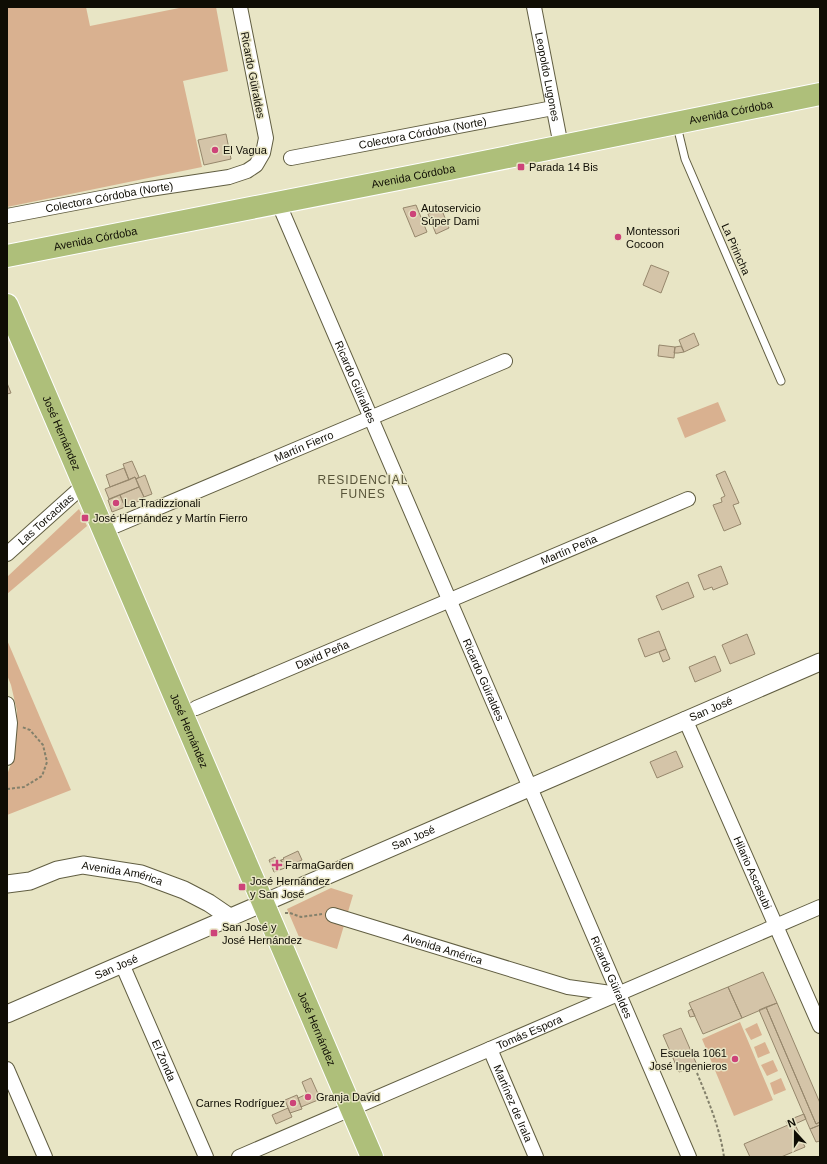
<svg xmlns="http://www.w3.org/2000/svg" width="827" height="1164" font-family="Helvetica,sans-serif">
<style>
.green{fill:#d9b190}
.building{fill:#d4c4a8;stroke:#96876c}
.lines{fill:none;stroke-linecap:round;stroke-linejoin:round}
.service-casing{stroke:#615e42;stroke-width:9}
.minor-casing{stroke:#615e42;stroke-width:16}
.tertiary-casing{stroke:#615e42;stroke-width:19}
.primary-casing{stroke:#fff;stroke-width:24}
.path{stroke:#83806b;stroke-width:2;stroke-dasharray:3 2;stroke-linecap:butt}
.service{stroke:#fff;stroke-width:7}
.minor{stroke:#fff;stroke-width:14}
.tertiary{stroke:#fff;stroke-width:17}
.primary{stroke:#aebf7a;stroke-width:22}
.poi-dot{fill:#cd4379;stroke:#e8e5c5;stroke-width:1.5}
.labels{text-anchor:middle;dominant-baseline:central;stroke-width:3;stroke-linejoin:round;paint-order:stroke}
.street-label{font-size:11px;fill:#0f0d04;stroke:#e8e5c5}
.poi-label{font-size:11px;fill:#0f0d04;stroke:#e8e5c5;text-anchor:start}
.neighbourhood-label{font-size:12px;letter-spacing:1px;fill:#585439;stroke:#e8e5c5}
</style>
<rect width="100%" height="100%" fill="#e8e5c5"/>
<path class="green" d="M7,7H86L90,26L184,7H216L228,71L183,81L202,167L7,207Z
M718,402L726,421L685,438L677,418Z
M79,509L87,526L7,594V577Z
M7,640L71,790L7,815V775L13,758L17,711L11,685L7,675Z
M331,888L353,895L337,949L299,937L287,909Z
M740,1022L773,1100L734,1116L702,1039Z
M757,1023L762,1035L751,1040L745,1029Z
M765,1042L770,1053L758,1058L754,1047Z
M773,1060L778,1071L767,1076L761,1065Z
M781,1078L786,1090L774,1095L770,1083Z"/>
<path class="building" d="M226,134L231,159L204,165L198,140Z
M416,205L427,232L415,237L403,208Z
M441,208L449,228L436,234L428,214Z
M651,265L669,272L661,293L643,285Z
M694,333L699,345L684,352L679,340Z
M659,345L675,347L674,358L658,356Z
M681,346L684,352L678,353H674L675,347Z
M7,383L11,393L7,394Z
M132,461L139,477L136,479L135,477L129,480L123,464Z
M124,468L129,480L110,487L106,475Z
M725,471L739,503L733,505L741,524L724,531L713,505L722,502L721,498L725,496L716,475Z
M145,475L152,494L144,497L136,479Z
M135,477L139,487L109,499L105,489Z
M139,487L144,497L139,499V501L125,507L120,495Z
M120,495L125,507L112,512L108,500Z
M721,566L728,584L713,590L712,587L704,590L698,575Z
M688,582L694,597L662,610L656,596Z
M659,631L666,649L645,657L638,639Z
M747,634L755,654L730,664L722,645Z
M666,649L670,659L663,662L659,652Z
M715,656L721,671L695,682L689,667Z
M676,751L683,767L657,778L650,762Z
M298,851L302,860L285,868L281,860L284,859L283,858Z
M275,857L277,862L281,860L285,868L274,872L269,860Z
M763,972L777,1003L742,1018L728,987Z
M728,987L742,1018L703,1034L689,1003Z
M777,1003L820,1103V1122L816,1124L766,1007Z
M766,1007L816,1124L820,1122V1125L810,1129L759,1010Z
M692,1009L695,1016L690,1017L688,1011Z
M681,1028L697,1065L679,1072L663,1035Z
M311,1078L319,1096L318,1100L301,1107L298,1098L307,1094L302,1082Z
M297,1095L302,1109L290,1113L285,1100Z
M288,1108L292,1117L276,1124L272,1115Z
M804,1114L806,1119L795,1124L805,1147L781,1157H750L744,1144L788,1125L786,1121Z
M820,1125V1141L816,1142L810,1129Z"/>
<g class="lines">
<defs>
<path id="service" d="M677,126L685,159L781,381"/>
<g id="minor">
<path id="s1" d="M534,7L561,146"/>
<path id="s2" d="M291,158L553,108"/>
<path id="s3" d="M278,202L689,1157"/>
<path id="s4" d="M7,216L143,190L229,177L247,171L256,165L263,153L266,138L240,7"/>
<path id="s5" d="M103,531L505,361"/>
<path id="s6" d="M7,554L84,485"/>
<path d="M7,704L10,723L7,758"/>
<path id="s7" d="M196,708L688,499"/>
<path id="s8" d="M685,719L820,1026"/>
<path id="s9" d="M333,915L568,987L618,994"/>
<path id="s10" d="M122,964L206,1157"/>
<path id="s11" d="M490,1049L536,1157"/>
<path d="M7,1069L45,1157"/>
<path id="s12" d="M239,1157L820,907"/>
</g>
<g id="tertiary">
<path id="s13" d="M7,884L30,881L57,870L83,865L141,874L184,890L209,903L231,918"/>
<path id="s14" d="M7,1014C278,897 548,778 820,662"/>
</g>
<g id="primary">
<path id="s15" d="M7,256L434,172L820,94"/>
<path id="s16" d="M7,305L372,1157"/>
</g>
</defs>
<use href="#service" class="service-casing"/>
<use href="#minor" class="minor-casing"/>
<use href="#tertiary" class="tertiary-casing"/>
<use href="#primary" class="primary-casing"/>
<path class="path" d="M7,789L24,787L42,776L47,762L43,745L30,730L22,727
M285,913H290L301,917L322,914
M697,1073C708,1100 720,1128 724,1157"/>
<use href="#service" class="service"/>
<use href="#minor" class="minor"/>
<use href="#tertiary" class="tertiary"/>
<use href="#primary" class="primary"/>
</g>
<g class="poi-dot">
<circle cx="215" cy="150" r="4"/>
<rect x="517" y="163" width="8" height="8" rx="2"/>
<circle cx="413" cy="214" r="4"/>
<circle cx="618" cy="237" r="4"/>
<circle cx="116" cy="503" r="4"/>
<rect x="81" y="514" width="8" height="8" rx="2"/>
<path d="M275 859h4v4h4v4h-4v4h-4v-4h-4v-4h4z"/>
<rect x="238" y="883" width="8" height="8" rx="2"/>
<rect x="210" y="929" width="8" height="8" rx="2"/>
<circle cx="735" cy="1059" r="4"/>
<circle cx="308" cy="1097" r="4"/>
<circle cx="293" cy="1103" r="4"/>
</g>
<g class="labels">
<g class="street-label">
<text transform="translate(253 75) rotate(79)">Ricardo Güiraldes</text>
<text stroke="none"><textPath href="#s1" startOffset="71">Leopoldo Lugones</textPath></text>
<text stroke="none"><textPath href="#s15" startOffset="738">Avenida Córdoba</textPath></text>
<text stroke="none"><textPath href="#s2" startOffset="134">Colectora Córdoba (Norte)</textPath></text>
<text stroke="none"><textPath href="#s15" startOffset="414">Avenida Córdoba</textPath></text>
<text stroke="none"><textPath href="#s4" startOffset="104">Colectora Córdoba (Norte)</textPath></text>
<text stroke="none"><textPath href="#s15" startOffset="90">Avenida Córdoba</textPath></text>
<text transform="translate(736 249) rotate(66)">La Pirincha</text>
<text stroke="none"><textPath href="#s3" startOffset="196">Ricardo Güiraldes</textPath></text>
<text stroke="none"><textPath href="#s16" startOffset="139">José Hernández</textPath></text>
<text stroke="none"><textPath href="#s5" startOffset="218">Martín Fierro</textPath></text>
<text stroke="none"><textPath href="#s6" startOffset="52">Las Torcacitas</textPath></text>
<text stroke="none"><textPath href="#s7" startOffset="405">Martín Peña</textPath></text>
<text stroke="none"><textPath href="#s7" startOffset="137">David Peña</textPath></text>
<text stroke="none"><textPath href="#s3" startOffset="520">Ricardo Güiraldes</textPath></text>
<text stroke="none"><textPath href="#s14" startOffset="767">San José</textPath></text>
<text stroke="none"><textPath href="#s16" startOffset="463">José Hernández</textPath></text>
<text stroke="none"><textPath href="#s14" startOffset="443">San José</textPath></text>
<text stroke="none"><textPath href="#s8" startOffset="168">Hilario Ascasubi</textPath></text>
<text stroke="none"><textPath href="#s13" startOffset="119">Avenida América</textPath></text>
<text stroke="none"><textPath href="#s9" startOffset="115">Avenida América</textPath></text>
<text stroke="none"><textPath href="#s14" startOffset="119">San José</textPath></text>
<text stroke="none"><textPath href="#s3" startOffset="844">Ricardo Güiraldes</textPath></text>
<text stroke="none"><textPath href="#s16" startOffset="787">José Hernández</textPath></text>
<text stroke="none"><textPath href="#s12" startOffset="316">Tomás Espora</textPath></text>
<text stroke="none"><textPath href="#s10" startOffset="105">El Zonda</textPath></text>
<text stroke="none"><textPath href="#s11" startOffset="59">Martínez de Irala</textPath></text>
</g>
<g class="poi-label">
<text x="223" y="150">El Vagua</text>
<text x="529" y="167">Parada 14 Bis</text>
<text x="421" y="208">Autoservicio<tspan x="421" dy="13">Súper Dami</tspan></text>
<text x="626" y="231">Montessori<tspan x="626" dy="13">Cocoon</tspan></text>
<text x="124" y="503">La Tradizzionali</text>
<text x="93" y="518">José Hernández y Martín Fierro</text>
<text x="285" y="865">FarmaGarden</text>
<text x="250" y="881">José Hernández<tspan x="250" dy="13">y San José</tspan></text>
<text x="222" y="927">San José y<tspan x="222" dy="13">José Hernández</tspan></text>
<text x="727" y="1053" text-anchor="end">Escuela 1061<tspan x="727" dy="13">José Ingenieros</tspan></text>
<text x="316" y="1097">Granja David</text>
<text x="285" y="1103" text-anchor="end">Carnes Rodríguez</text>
</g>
<g class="neighbourhood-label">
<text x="363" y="480">RESIDENCIAL<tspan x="363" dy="14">FUNES</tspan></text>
</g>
</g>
<rect width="827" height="1164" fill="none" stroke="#0f0d04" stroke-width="16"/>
<g transform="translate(795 1132) rotate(339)" stroke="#e8e5c5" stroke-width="3" paint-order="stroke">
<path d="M0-3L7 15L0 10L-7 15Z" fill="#0f0d04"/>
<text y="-6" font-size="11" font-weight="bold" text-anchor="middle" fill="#0f0d04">N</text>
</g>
</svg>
